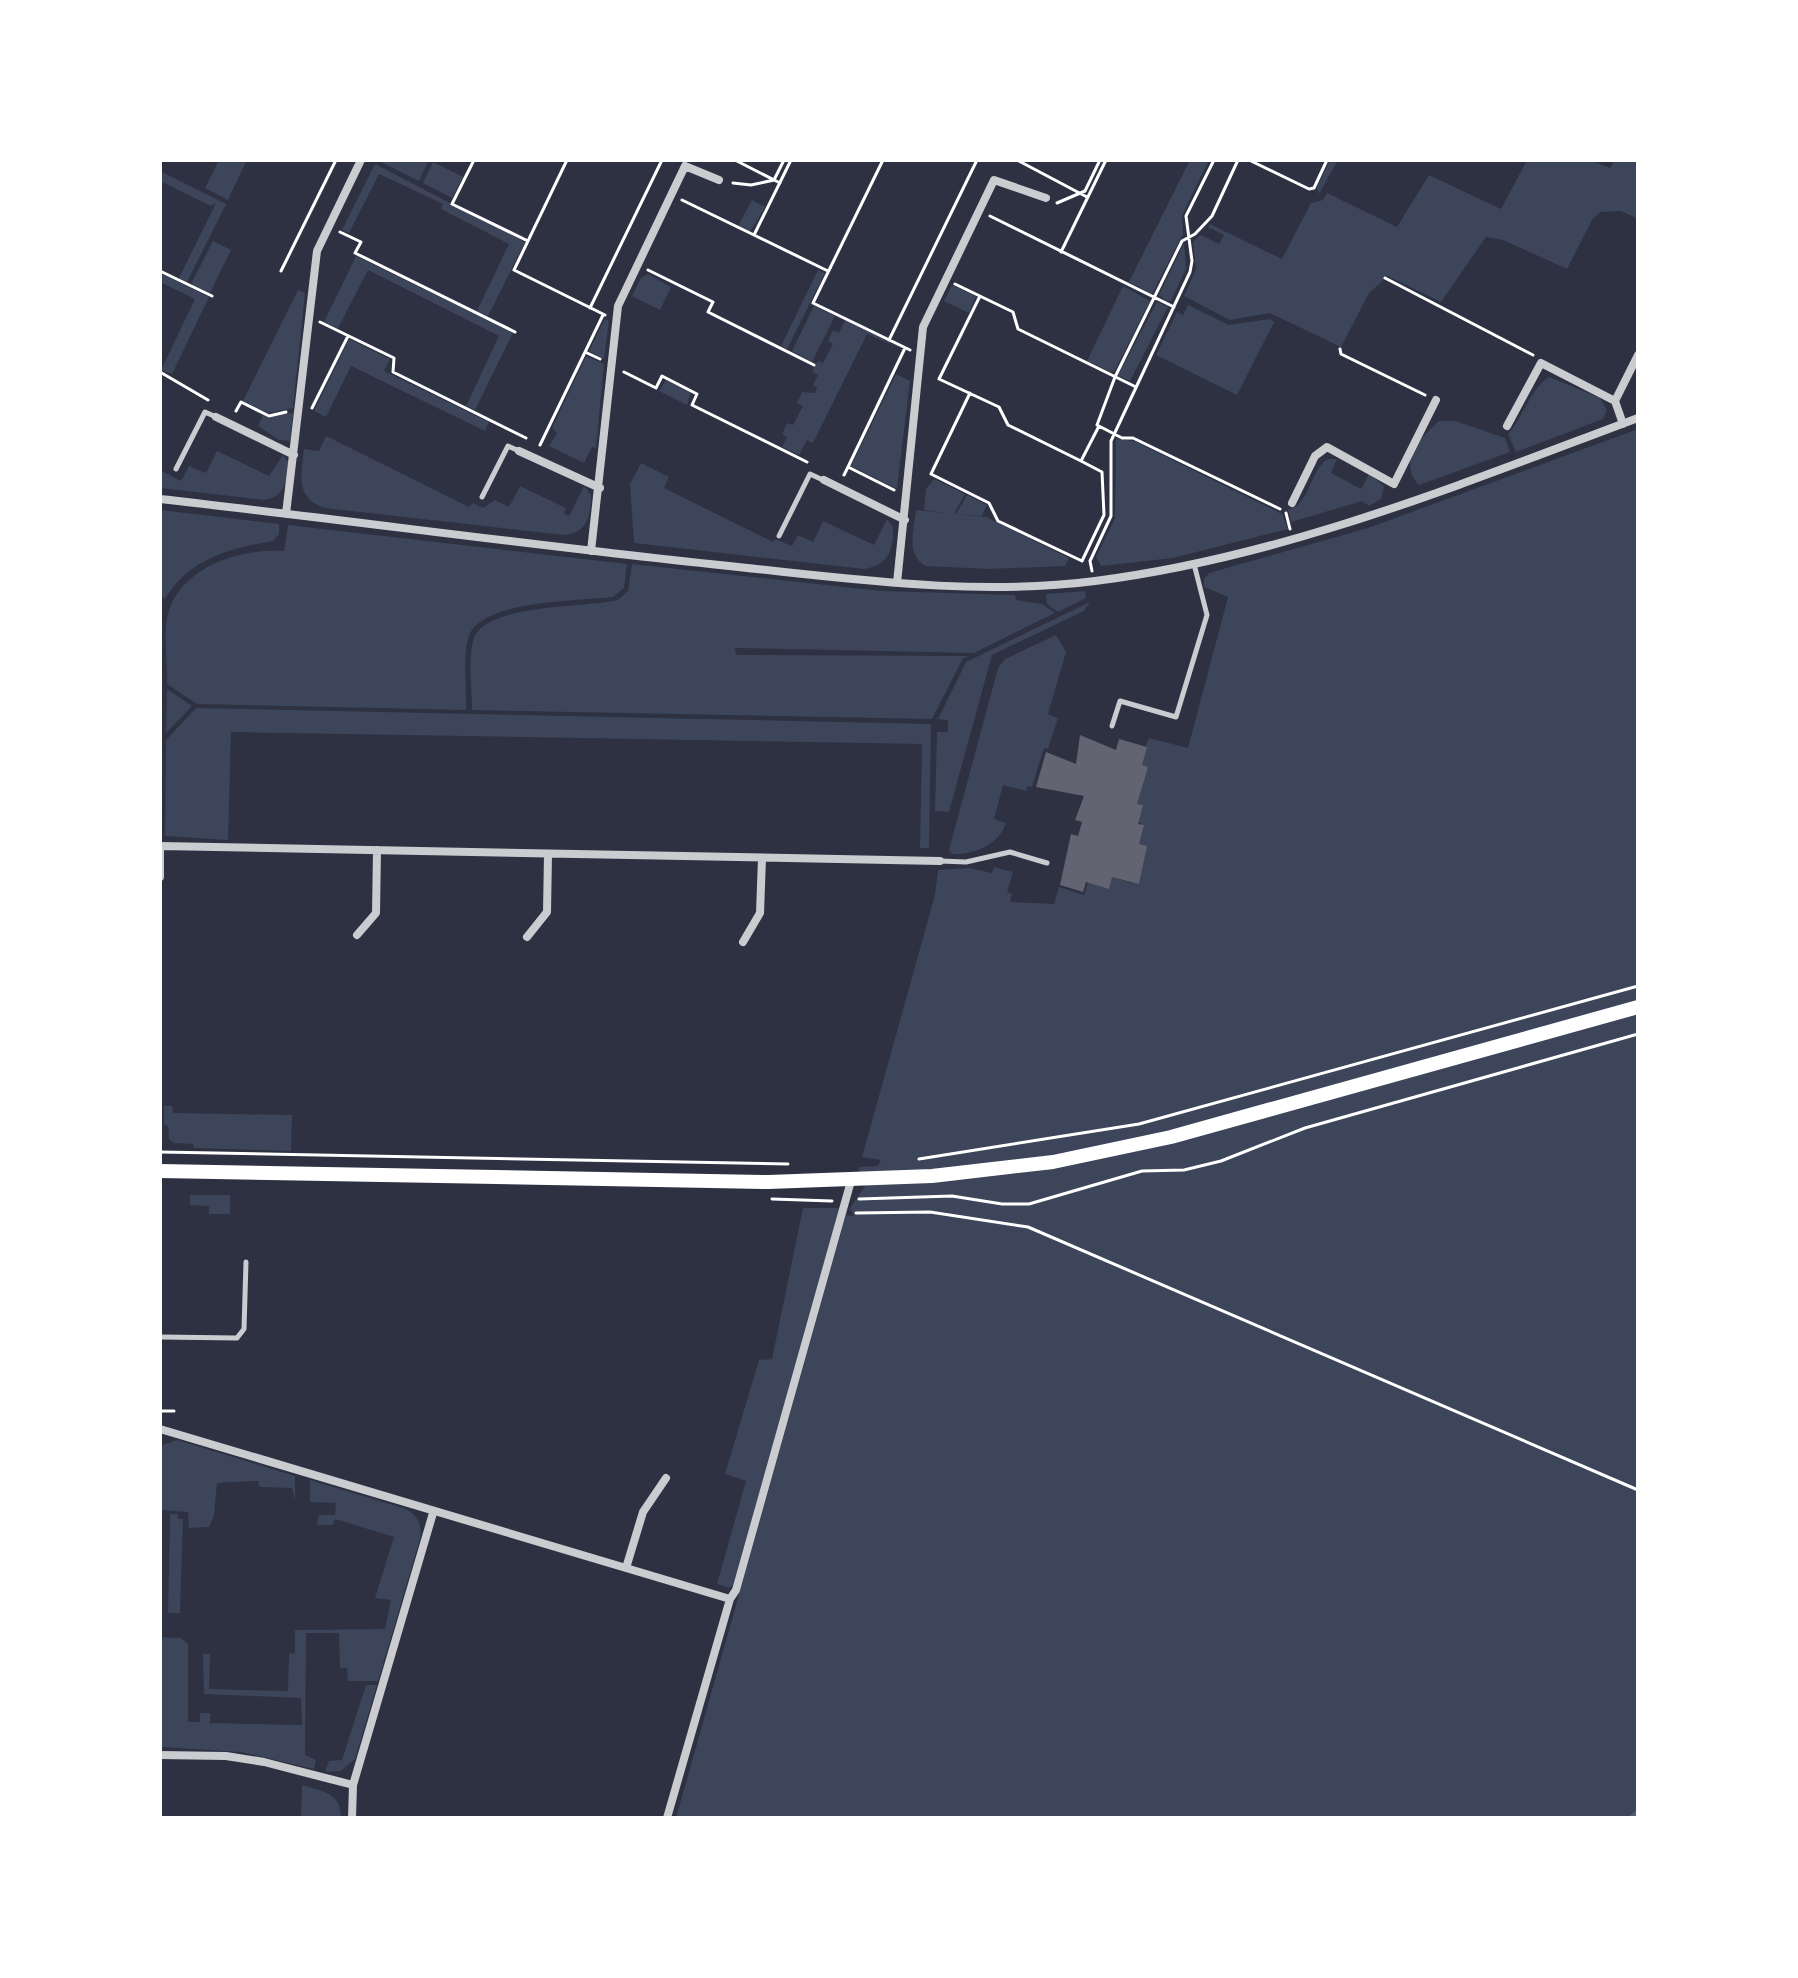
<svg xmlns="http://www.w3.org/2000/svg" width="1798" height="1978" font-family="Inter,sans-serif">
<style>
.green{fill:#3c4559}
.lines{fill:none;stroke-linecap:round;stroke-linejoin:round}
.stream{stroke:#4f5d75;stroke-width:5}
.building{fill:#626471}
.path{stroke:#fff;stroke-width:3}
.service{stroke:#caccd0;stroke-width:5}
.minor{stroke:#caccd0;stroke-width:8}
.secondary{stroke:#fff;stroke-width:14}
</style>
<rect width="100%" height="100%" fill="#2d3142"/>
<path class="green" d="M219,160H247L228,200L205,188Z
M377,160H429L419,181Z
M1190,160H1209L1182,216L1183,234L1152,294L1129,282Z
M1330,160H1338L1319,194L1317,187Z
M1527,160H1590L1610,168L1615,160H1638V219L1621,211L1600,212L1592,220L1567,269L1503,240L1486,237L1441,302L1388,276L1369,293L1341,347L1270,313L1230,320L1184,296L1196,269L1193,242L1201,235L1219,244L1224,235L1208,227L1210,224L1282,259L1311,203L1323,200L1327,193L1397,227L1429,175L1501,209Z
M433,162L463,177L452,198L423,183Z
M375,164L525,242L488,316L477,311L509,244L441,209L443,204L379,174L349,233L342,230Z
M160,171L226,204L187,282L179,278L216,203L211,206L160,181Z
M752,200L765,207L750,232L738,226Z
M213,241L231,250L210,293L191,284Z
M1184,243L1186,269L1171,301H1167L1159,295Z
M356,256L513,333L475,410L466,406L499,336L368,270L338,328L324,322Z
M818,270L825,273L787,349L781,346Z
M160,273L209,297L172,374L161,370L195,299L160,282Z
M648,274L671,287L660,310L632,296L641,278Z
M952,285L976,296L969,313L944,301Z
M1123,286L1150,301L1115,370L1110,372L1087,361Z
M298,290L305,293L293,408L268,413L243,401Z
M1157,302L1168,307L1130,381L1118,375Z
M1188,305L1229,325L1270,319L1274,322L1237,395L1156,355L1177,312L1183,315Z
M814,306L835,316L812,362L792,351Z
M605,319L609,321L604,359L589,351Z
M845,320L903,349L867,334L813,443L807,440L799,455L782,447L787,437L782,434L787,423L793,425L803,406L797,403L802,392L815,393L817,387L813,385L818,375L812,372L818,361L823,363L833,344L828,341L833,330L839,333Z
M349,339L390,359L384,371L489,422L485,431L351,366L326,417L314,411Z
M586,356L604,364L596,448L592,447L584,463L549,446L557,433L552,428Z
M896,374L910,381L897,489L851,466Z
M1549,377L1600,398L1607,410L1603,419L1595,422L1516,452L1508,434C1523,418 1531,387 1549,377Z
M666,380L691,392L687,405L659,391Z
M293,413L290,441L279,440L258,426L263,415L270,419L273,414Z
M1439,421H1455L1505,438L1510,452L1419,485C1397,463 1421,437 1439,421Z
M1638,429V1818H676L846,1215L854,1216L850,1208L873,1174H860L859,1167L878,1166L881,1160L862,1157L935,895L938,870L970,868L992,873L994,867L1013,872L1007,892L1012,894L1010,902L1054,904L1059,887L1084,895L1088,882L1110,876L1132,883L1143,848L1135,845L1142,824L1137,822L1129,803L1147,743L1149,738L1188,748L1228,597L1204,587V579L1209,573L1368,528Z
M326,436L469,507L473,503L483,508L495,500L509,507L520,486L566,508L564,514L569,516L584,486L591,495C591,516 587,533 564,535L325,508C295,498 301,476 304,449L319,451Z
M1116,439L1134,441L1282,514L1288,529L1173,558L1101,566L1096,557L1115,518Z
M217,451L269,476L283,455L289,463C287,481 285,496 265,500L160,488V470L181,481L189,466L206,473Z
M1328,459H1337L1331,473L1361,489L1369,474L1384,486L1381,499L1369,506L1362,501L1291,522L1288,509C1311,505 1309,470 1328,459Z
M641,463L669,477L664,488L773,542L775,539L792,546L798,535L813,542L823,521L874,545L887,519L893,527C894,550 888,566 864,569L634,543L630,484Z
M934,479L965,494L954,514L924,510L926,489Z
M967,495L987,505L982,516L956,514Z
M160,510L279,524V534L273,541C231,548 189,559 165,599L160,596Z
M916,510L986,517L1069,558L1065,566L988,569L926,566C905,555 914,530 916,510Z
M288,525L627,564L624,588L613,597C579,601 482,600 469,636C462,657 467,687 466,710L197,704L167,684C168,661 162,631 169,610C184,565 243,548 284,551Z
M632,564L882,591L1015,595L1016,600L1042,604L1055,613L974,653L735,648L736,655L969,656L963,658L932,719L472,710C472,688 468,662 473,641C482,603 586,608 618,600L628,591Z
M1085,591L1086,598L1058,612L1047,604L1046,594Z
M1090,602L1084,611L992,655L949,812L935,811L937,732H948V720L938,719L966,662Z
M1056,635L1066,652L1048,714L1058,718L1048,749L1044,748L1032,787L1028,786L1026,791L1003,785L994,819L1006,823C999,845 974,855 952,854L949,850L998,668L1005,659Z
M167,689L192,706L166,733Z
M196,708L931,724L929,848H920L922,744L231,732L228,840L165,836L166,740Z
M164,1106H172L173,1113L292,1115L291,1151L194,1148L193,1144L174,1143L169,1139L168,1126L164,1125Z
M190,1195H230V1214H209V1206L190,1205Z
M803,1208H839L838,1218L733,1585L729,1588L717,1584L746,1481L725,1474L759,1360L772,1359Z
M177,1440L295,1476V1500L292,1488L260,1487L258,1481L217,1483L214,1516L209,1527L189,1528L188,1512L160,1510V1446Z
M310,1480L403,1508C417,1514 423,1524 420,1539L378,1681H348L347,1668H340L339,1633H306L305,1755L316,1760L314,1769L241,1752L162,1747L160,1637L181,1638L188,1644V1722H200V1713H210V1723L302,1725L301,1698L204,1694L203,1654H210L209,1689L288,1691L289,1654L295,1653V1630L385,1629L391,1600L375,1598L394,1537L335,1519L333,1525H317L319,1515H335L336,1503L310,1502Z
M170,1514H178V1519H183L180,1613H168Z
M366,1685H377L355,1759L341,1771L325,1772L329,1761L342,1760Z
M302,1785C323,1791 341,1793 341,1818H301Z"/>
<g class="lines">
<path class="stream" d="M1631,1818L1638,1812"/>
</g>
<path class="building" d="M1080,735L1116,750L1119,739L1147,747L1142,765L1148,767L1137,804L1143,805L1138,824L1144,825L1139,844L1147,846L1139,884L1112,877L1109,889L1086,882L1083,892L1060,885L1071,834L1078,836L1082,822L1075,820L1084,796L1036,787L1046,752L1076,764Z"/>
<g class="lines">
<path class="path" d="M474,160L452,204L528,241
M567,160L514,270L605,315
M735,160L780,183
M791,160L754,235L828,271
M883,160L813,303L910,350
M1017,160L1087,197
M1238,160L1212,216L1195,234L1182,241L1115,377L1097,425L1122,438H1133L1280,509
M1249,160L1309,189L1314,188L1327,160
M733,183L751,185L774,180L784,160
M682,200L754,235
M1057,203L1085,191L1100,160
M990,216L1174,307
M340,232L361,242L355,253L515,332
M1061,252L1106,160
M648,270L713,302L708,312L814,365
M160,271L212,296
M281,271L336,160
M1385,278L1533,355
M955,284L1013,312L1018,329L1136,387
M980,296L939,379L999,407L1008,425L1081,461L1099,426
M590,308L662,160
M320,322L394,358L393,372L526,438
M889,340L977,160
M1340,349L1341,354L1425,395
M585,352L600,359
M160,372L208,400
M624,372L656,388L662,376L697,394L692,405L807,462
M970,393L931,474L989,503L998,521L1082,561L1104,515L1102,472L1081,461
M312,408L348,336
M236,411L241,402L269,416L286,412
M540,445L603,315
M848,467L905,348
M844,475L848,467L894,490
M1286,513L1290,529
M1092,571L1090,561L1111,516V441L1190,272L1192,261L1186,216L1214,160
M160,1152L788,1164
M919,1159L1139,1124L1638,986
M772,1199L832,1201
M859,1199L952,1196L1002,1204H1029L1142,1171L1184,1170L1221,1161L1305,1128L1638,1034
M856,1213L930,1212L1028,1227L1638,1490
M160,1411H174"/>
<path class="service" d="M176,469L205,412L216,417
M482,497L508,446L519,451
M779,536L810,474L823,480
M1112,726L1120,701L1176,717L1207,615L1194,564
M940,861L966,862L1010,852L1047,863
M160,1337L237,1338L244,1329L246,1262"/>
<path class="minor" d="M1615,401L1623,424
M216,417L294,455
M1507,426L1541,363L1615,401L1638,355
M519,451L600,488
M824,480L905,520
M160,499C356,521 551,548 747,568C861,580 980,596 1095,581C1284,557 1461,484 1638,418
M1292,503L1315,456L1327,447L1394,484L1436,400
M286,514L317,251L361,160
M591,551L618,306L685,166L719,180
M897,583L923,327L994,180L1046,198
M160,846L940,861
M160,877V846
M357,935L376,913L377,850
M527,937L547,912L548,854
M743,942L760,913L762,858
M160,1429L626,1568
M666,1478L643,1512L626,1568L730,1599
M160,1755L226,1756L264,1762L353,1785
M352,1818L353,1785L433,1513
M667,1818L730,1599L736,1590L851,1181"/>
<path class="secondary" d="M160,1171L768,1182L932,1176L1053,1162L1171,1137L1638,1007"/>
</g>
<rect width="1798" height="1978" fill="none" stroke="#ffffff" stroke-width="324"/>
</svg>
